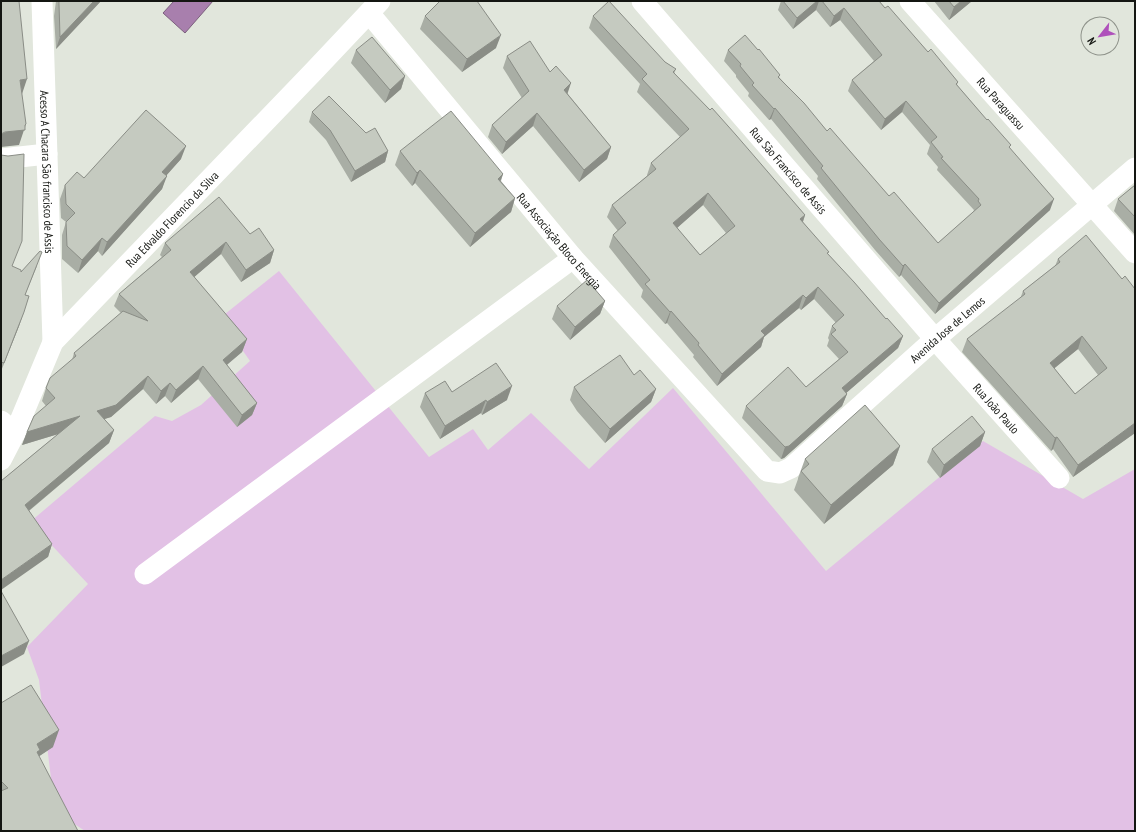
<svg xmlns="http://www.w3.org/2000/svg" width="1136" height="832" font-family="'PT Sans Narrow',sans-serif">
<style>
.green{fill:#e2c1e5}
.water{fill:#a87fad;stroke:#7c607e}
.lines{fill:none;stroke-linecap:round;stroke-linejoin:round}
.minor{stroke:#fff;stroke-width:21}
.wall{fill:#a9aea5;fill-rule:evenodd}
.shaded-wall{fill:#8a8d86}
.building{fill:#c5cac0;stroke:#8a8d86;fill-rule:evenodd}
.labels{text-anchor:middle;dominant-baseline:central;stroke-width:3;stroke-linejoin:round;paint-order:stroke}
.street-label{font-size:12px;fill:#141612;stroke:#e1e6dc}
</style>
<rect width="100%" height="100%" fill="#e1e6dc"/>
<path class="green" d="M279,271L429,457L473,429L488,450L531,413L589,469L673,388L826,571L983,441L1083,499L1135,469V831H85L55,811L39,680L27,647L88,584L30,522L155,416L172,421L201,405L250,361L220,318Z"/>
<path class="water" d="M174,1H213L185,33L163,13Z"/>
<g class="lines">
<g class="minor">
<path id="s1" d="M42,1L53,342"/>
<path id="s2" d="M642,1L935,339L1059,478"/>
<path id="s3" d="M910,1L1135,253"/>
<path id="s4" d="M369,13L573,258L767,471L780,473L791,468L935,339L1135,168"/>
<path d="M1,159L47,154"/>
<path d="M1,421L15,433"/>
<path id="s5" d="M1,460L15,433L53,342L313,72L380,1"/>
<path d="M145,574L573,258"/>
</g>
</g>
<path class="wall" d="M56,1H101L56,49L54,16Z
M781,1H879L885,8L958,82L957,85L1010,148L1050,210L935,314L901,275L899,277L875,250L817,179L818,176L771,119L769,120L748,96L749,93L736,77V75L724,61L728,50L780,75L779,77L827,131L889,196L938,243L973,212L974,210L937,170L938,167L927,154L930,145L902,112L881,130L848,91L852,80L874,61L840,20L830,27L816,10L793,29L778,10Z
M934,1H972L949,20Z
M425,16L496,48L462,72L420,29Z
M593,16L676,69L674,74L805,215L803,222L828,254L886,319L903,336L898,348L846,393L847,394L842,406L784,458L781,459L742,418L746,406L806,387L839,359L827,346L829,340L828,338L832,326L836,323L814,299L801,310L799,308L764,337L761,347L717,386L693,357L694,355L667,323L665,324L641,297L643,290L609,247L613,235L618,231L607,217L612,205L647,176V175L651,163L680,137L637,92L640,84L589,28ZM703,205L726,233L700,255L677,228Z
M356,50L405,76L401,89L385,103L351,63Z
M507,56L550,72L611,147L607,159L579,182L533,126L502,154L488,137L492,125L522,98L503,68Z
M312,112L366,133L388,151L385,162L351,182L326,140L309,122Z
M400,151L503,174L501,181L515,198L511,212L470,247L415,183L412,186L395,165Z
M1,155L12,267L21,272L37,266L25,295L19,326L1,371Z
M181,159L166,175L162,189L102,256L98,251L78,273L62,259V235L66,222L61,218L60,199L65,185Z
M1135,185V235L1114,211L1118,199Z
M250,234L274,250L270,263L241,282L221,254L194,277L247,339L242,352L227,365L257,403L252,415L237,427L198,379L171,403L165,396L156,404L143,389L111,417L104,419L114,430L109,443L29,511L52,544L48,557L1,481L58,434L22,445L27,432L46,406L42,401L46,388L72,360L74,353L121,313L114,306L119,294L162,257L160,255L165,243Z
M1058,259L1122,279L1135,289V433L1073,477L1053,449L1051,451L962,352L967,339L1020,299L1023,291L1055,266ZM1078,349L1098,375L1075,394L1054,368Z
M605,301L600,314L570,340L552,319L557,306Z
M634,375L656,389L651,402L605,443L577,411L570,400L574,387Z
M452,392L507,400L482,415L481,413L440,439L420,407L425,393Z
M985,432L980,446L940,478L927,462L932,449Z
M900,446L893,465L824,524L794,490L798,479V478L805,459Z
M1,703L53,747L39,756L1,831Z"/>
<path class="shaded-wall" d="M94,1H101L56,49L60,37Z
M817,1H819L816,10L793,29L797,18Z
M961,1H972L949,20L954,7Z
M844,8L840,20L830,27L834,16Z
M501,35L496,48L462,72L467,59Z
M405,76L401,89L385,103L390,90Z
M27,79L22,94L20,80Z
M571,83L567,95L564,90Z
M906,101L902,112L881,130L885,119Z
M775,108L771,119L769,120L774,109Z
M537,113L533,126L502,154L506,142Z
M26,124L19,145L1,147V134Z
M186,146L181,159L158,185L162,172Z
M611,147L607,159L579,182L584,170Z
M388,151L385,162L351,182L355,171Z
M420,170L415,183L412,186L417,173Z
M503,174L498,187V179Z
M167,176L162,189L102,256L107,242Z
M708,193L703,205L669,235L673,223Z
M515,198L511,212L470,247L475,233Z
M1054,199L1050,210L935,314L939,303Z
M805,215L801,227L800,219Z
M102,238L98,251L78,273L82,260Z
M226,242L221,254L185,285L190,272Z
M274,250L270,263L241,282L246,270Z
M905,264L901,275L899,277L903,266Z
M818,287L814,299L801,310L806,298Z
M803,295L799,308L764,337L761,347L717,386L722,374L761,331Z
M605,301L600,314L570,340L575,327Z
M671,311L667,323L665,324L670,312Z
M24,312L19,326L1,371L4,363Z
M903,336L898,348L837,401L842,388Z
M1082,336L1078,349L1045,376L1050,363Z
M247,339L242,352L218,372L223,360Z
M203,366L198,379L171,403L176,390Z
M148,376L143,389L111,417L92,423L97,411Z
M170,383L165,396L156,404L161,391Z
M512,386L507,400L482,415L487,402Z
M656,389L651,402L605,443L610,429Z
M847,394L842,406L784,458L781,459L785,447Z
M486,400L481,413L440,439L445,426Z
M257,403L252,415L237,427L242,415Z
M80,416L75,429L22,445L27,432Z
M1135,423V433L1073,477L1078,465Z
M114,430L109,443L20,518L25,505Z
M985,432L980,446L940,478L944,465Z
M1057,437L1053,449L1051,451L1055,438Z
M900,446L893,465L824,524L831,505Z
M52,544L48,557L1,590V580Z
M29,641L24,654L1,667V656Z
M59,730L53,747L38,757L34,767L37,744Z"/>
<path class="building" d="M1,1H19L27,79L20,80L26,124L25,125V130L5,132L1,134Z
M59,1H94L60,37L59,4Z
M440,1H477L501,35L467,59L425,16Z
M609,1L665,62L676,69L673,72L710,110L712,108L736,135L805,215L800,219L829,252L827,253L854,282L886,319L887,318L903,336L842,388L847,394L789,446L785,447L746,406L788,367L806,387L848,352L831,334L836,330L832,326L844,315L818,287L806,298L803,295L761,331L765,335L722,374L698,345L699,343L671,311L670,312L645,284L650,280L613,235L626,223L612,205L656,169L651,163L689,129L642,79L647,74L593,16ZM708,193L735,226L700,255L673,223Z
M783,1H817L797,18Z
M822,1H879L885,8L888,6L928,52L931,49L958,82L956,84L987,120L988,119L1011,145L1009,147L1054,199L939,303L905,264L903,266L879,239L821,168L823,166L775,108L774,109L752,85L754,83L740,66L741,64L728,50L745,35L758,50L759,49L780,75L778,77L804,103L827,131L830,128L889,196L894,192L938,243L981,205L978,201L979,199L941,158L943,157L931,142L937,137L906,101L885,119L852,80L882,55L844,8L834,16Z
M949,1H961L954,7Z
M372,37L405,76L390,90L356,50Z
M530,41L550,72L556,66L571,83L564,90L611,147L584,170L537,113L506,142L492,125L529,91L507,56Z
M329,96L366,133L375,128L388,151L355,171L330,130L312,112Z
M146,110L186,146L162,172L167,176L107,242L102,238L82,260L67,246L66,222L75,213L66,204L65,185L77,172L84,178Z
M451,111L503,174L498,179L515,198L475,233L420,170L417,173L400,151Z
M24,154L22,241L12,266L21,270V272L40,251L42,252L25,295L29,296L24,312L4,363L1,362V155L8,156Z
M1135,185V217L1118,199Z
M219,197L250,234L259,228L274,250L246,270L226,242L190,272L247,339L223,360L257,403L242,415L203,366L176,390L170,383L161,391L148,376L116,405L97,411L114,430L25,505L52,544L1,580V481L80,416L27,432L34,416L55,398L46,388L50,378L76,356L74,353L123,311L148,321L119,294L171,250L165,243Z
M1086,235L1122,279L1125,276L1135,289V423L1078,465L1057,437L1055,438L967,339L1025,294L1023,291L1060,262L1058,259ZM1082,336L1107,368L1075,394L1050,363Z
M587,280L605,301L575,327L557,306Z
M620,355L634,375L640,370L656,389L610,429L582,398L574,387Z
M496,363L512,386L487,402L486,400L445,426L425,393L445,381L452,392Z
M865,405L900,446L831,505L801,471L809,464L805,459Z
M972,416L985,432L944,465L932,449Z
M1,591L29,641L1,656Z
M31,685L59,730L37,744L40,750L37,752L78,831H1V791L8,788L1,781V703Z"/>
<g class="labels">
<g class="street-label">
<text stroke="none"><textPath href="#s3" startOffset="137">Rua Paraguassu</textPath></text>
<text stroke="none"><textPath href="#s2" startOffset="224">Rua São Francisco de Assis</textPath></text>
<text stroke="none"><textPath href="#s1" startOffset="171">Acesso A Chacara São francisco de Assis</textPath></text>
<text stroke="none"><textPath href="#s5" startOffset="300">Rua Edvaldo Florencio da Silva</textPath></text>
<text stroke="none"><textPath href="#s4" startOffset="297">Rua Associação Bloco Energia</textPath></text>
<text stroke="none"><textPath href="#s4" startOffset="841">Avenida Jose de Lemos</textPath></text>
<text stroke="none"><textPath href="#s2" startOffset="540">Rua João Paulo</textPath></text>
</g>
</g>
<rect width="1136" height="832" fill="none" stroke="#141612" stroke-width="4"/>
<g transform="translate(1100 36) rotate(239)"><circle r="19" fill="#e1e6dc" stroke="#8f938b"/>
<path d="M0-3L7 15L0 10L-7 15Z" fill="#af51bb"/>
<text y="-6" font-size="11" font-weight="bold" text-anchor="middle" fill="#141612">N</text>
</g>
</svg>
